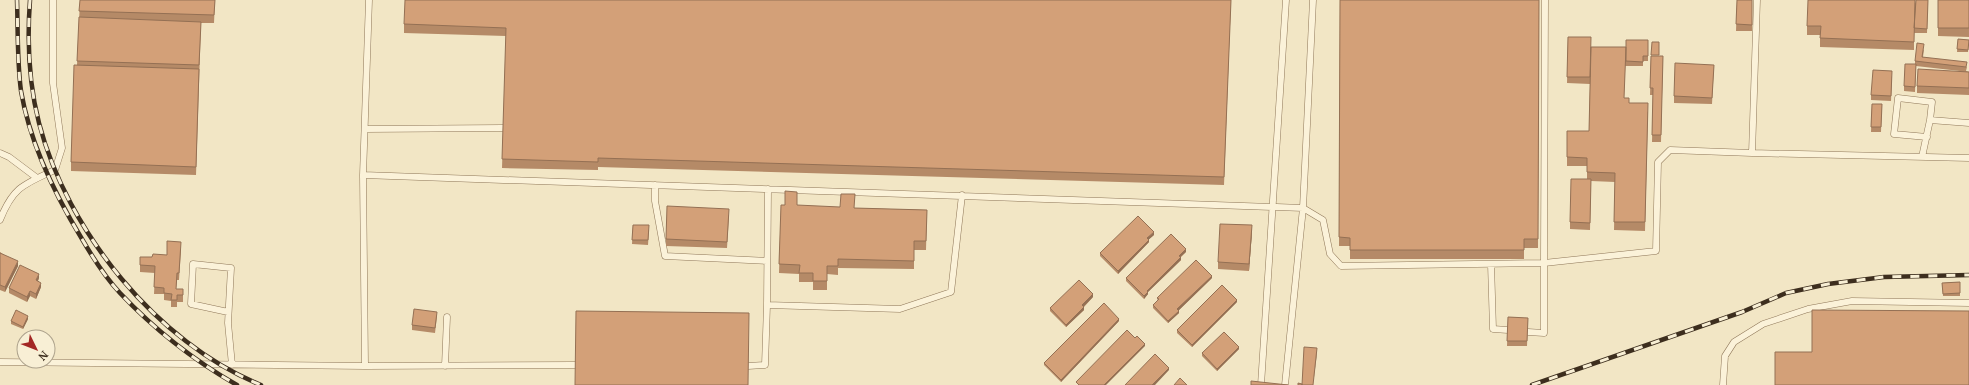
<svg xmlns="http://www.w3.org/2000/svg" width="1969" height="385" font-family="'PT Serif',serif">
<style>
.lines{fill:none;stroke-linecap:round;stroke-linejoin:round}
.lane-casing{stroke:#8f7759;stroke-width:7}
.lane{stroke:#fbf2d9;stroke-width:6}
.rail-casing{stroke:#3d2e1e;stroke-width:4.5}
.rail{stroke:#f8efd5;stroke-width:3;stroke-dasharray:9;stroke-linecap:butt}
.wall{fill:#b58a67}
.shaded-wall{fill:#947054}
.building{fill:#d3a078;stroke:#947054}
</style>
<rect width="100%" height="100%" fill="#f2e6c5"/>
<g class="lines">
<defs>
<path id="lane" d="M369,0L363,175L1303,208L1323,220L1330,254L1341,266L1544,263L1545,0
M1757,0L1752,153L1969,158
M365,129L503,128
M1927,137L1894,134L1898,98L1932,102L1930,120
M0,153L9,157L37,178
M1922,157L1930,120L1969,123
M655,185V201L665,256L767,261
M768,189L767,305L900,309L951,292L962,195
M0,220C13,187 24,184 55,170L62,148L53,83V0
M1491,264L1493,329L1508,330
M228,312L191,304L193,264L231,268L228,323L232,365
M1528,332L1544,333V263L1656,251L1658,162L1670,150L1752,153
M0,362L365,366L363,175
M365,366L575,365
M445,366L447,317
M748,366L765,365L767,305
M1261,385L1286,0
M1285,385L1303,208L1313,0
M1723,385L1725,356L1734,342L1763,324L1808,309L1852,301L1969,303"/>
</defs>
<use href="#lane" class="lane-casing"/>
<use href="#lane" class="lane"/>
<defs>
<path id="rail" d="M17,0C18,30 17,61 21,91C30,144 54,193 82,239C93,258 105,277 120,293C155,330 193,360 237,385
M30,0C27,40 29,84 39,123C67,231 157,343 261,385
M1532,385L1742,312L1786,293L1828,284L1884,277L1969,275"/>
</defs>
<use href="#rail" class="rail-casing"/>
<use href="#rail" class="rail"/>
</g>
<path class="wall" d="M80,0H215L214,23H201L196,175L71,171V162L77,65Z
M1231,0L1224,185L598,167V170L502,168L506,36L404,33V24Z
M1340,0H1539L1538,248H1524V259H1350V246H1339Z
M1737,0H1752V31H1736Z
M1928,0L1927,33H1914V50L1820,47V35H1807V26Z
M1938,0H1969V37L1938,36Z
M1568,37L1591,47H1626L1648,40V61H1643V66H1625L1624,98L1629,103L1648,112L1645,231L1614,230L1615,182L1591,181L1590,230L1570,229V222L1587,179V166H1567V131H1589L1590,84L1567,83Z
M1958,39L1969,40L1968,52H1957Z
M1924,49L1923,57L1967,67L1966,71L1969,72V95L1917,93V86L1960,71L1916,66L1915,92L1904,91V86L1915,64V61Z
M1651,56H1663L1661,142H1652L1653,95H1650Z
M1714,65L1712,104L1674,103V96Z
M1892,76L1891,101L1871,100V95Z
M1872,104H1882L1881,132H1871Z
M781,205L854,208L927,210L926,250H914V269L838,268V275L827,274V290H813V282H799V274L779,273Z
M729,215L727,248L666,246V239Z
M633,225L649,230L648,245L632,244Z
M1252,232L1249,271L1218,269V262Z
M1154,235L1148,240L1149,242L1118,274L1100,256V253Z
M181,249L179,280H177L176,289H183V302H177V307H171V301L164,300V294H154L155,273L140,272V257H152L167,255Z
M0,252L18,266L5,292L0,290Z
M1186,252L1181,257V260L1148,292V294L1144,299L1126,281V278Z
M39,278L38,281L41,287L36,299L30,296L27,302L9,293V288Z
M1212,278L1179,310V313L1168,323L1153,308V305L1158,301L1157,298Z
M1960,282V296H1943L1942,283Z
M1093,297L1084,307V310L1066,327L1050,311V308Z
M1237,302L1192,347L1177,333V330Z
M437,316L435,333L412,330V325Z
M1508,317L1528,318L1527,346H1507Z
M28,319L23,329L11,324V321Z
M1119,321L1061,382L1044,365V363Z
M1239,349L1217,371L1202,356V353Z"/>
<path class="shaded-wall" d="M1252,225V232L1249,271V264Z
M1154,232V235L1147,241V238Z
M1149,240V242L1118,274V271Z
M1186,249V252L1179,258V256Z
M1181,257V260L1148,292V294L1144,299V296L1147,291Z
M18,261V266L5,292V287Z
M39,274V278L36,285V280Z
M1212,276V278L1177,312V309Z
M41,283V287L36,299V294Z
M30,291V296L27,302V297Z
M1093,294V297L1082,308V305Z
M1237,300V302L1192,347V345Z
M1084,307V310L1066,327V325Z
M1179,311V313L1168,323V321Z
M28,316V319L23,329V327Z
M1119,319V321L1061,382V380Z
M1145,344V346L1106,385H1104Z
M1239,347V349L1217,371V369Z
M1317,348V353L1313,385Z
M1169,368V370L1155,385H1152Z"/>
<path class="building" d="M80,0H215L214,15L79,11Z
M405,0H1231L1224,177L598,158V162L502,159L506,28L404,24Z
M1340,0H1539L1538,239H1524V250H1350V238L1339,237Z
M1737,0H1752V25L1736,24Z
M1808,0H1915L1914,42L1820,38L1821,26H1807Z
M1916,0H1928L1927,29L1914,28Z
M1938,0H1969V28H1938Z
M79,17L201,22L199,65L77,61Z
M1568,37H1591L1590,77H1567Z
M1958,39L1969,40L1968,50L1957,49Z
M1626,40H1648V56H1643V62L1626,61Z
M1652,42H1659V55H1651Z
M1917,43L1924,44L1922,57L1967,62L1966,67L1915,61Z
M1591,47H1626L1624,98H1629V103H1648L1645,222H1614L1615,173L1587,172V158L1567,157V131H1589Z
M1651,56H1663L1661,135H1652L1653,88H1650Z
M1675,63L1714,65L1712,98L1674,96Z
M1905,64H1916L1915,87L1904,86Z
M74,65L199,69L196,167L71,162Z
M1918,69L1969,72V88L1917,86Z
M1873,70L1892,71L1891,96L1871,95Z
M1872,104H1882L1881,127H1871Z
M1571,179H1591L1590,223L1570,222Z
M785,191L797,192V205L840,207L841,194H855L854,208L927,210L926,241H914V261L838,259V266H827V281H813V273H799L800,265L779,264L781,205H785Z
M667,206L729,209L727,242L666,239Z
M1138,216L1154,232L1147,238L1149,240L1118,271L1100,253Z
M1220,224L1252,225L1249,264L1218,262Z
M633,225H649L648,240H632Z
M1171,234L1186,249L1179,256L1181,257L1147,291L1148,292L1144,296L1126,278Z
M167,241L181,242L179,273H177L176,289H183V295H177V300H171L172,294L164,293V288L154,287L155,266L140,265V257H152L153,254L167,255Z
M0,253L18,261L5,287L0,285Z
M1196,260L1212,276L1177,309L1179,311L1168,321L1153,305L1159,299L1157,298Z
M20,265L39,274L36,280L41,283L36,294L30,291L27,297L9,288Z
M1079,280L1093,294L1082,305L1084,307L1066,325L1050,308Z
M1960,282V293L1943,294L1942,283Z
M1222,285L1237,300L1192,345L1177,330Z
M1104,303L1119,319L1061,380L1044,363Z
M414,309L437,312L435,328L412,325Z
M16,310L28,316L23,327L11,321Z
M1812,310L1969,311V385H1775V352H1812Z
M576,311L749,313L748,385H575Z
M1508,317L1528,318L1527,341H1507Z
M1127,330L1135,338L1137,336L1145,344L1104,385H1079L1076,382Z
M1224,332L1239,347L1217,369L1202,353Z
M1304,347L1317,348L1313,385H1302Z
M1155,354L1169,368L1152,385H1125Z
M1180,378L1187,385H1174Z
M1251,381L1288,385H1251Z
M1298,383L1302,384V385H1298Z"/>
<g transform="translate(36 349) rotate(133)"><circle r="19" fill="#f8efd5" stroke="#ada28c"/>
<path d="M0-3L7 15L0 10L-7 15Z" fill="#a32724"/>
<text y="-6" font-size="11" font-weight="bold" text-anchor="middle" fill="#3d2e1e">N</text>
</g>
</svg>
